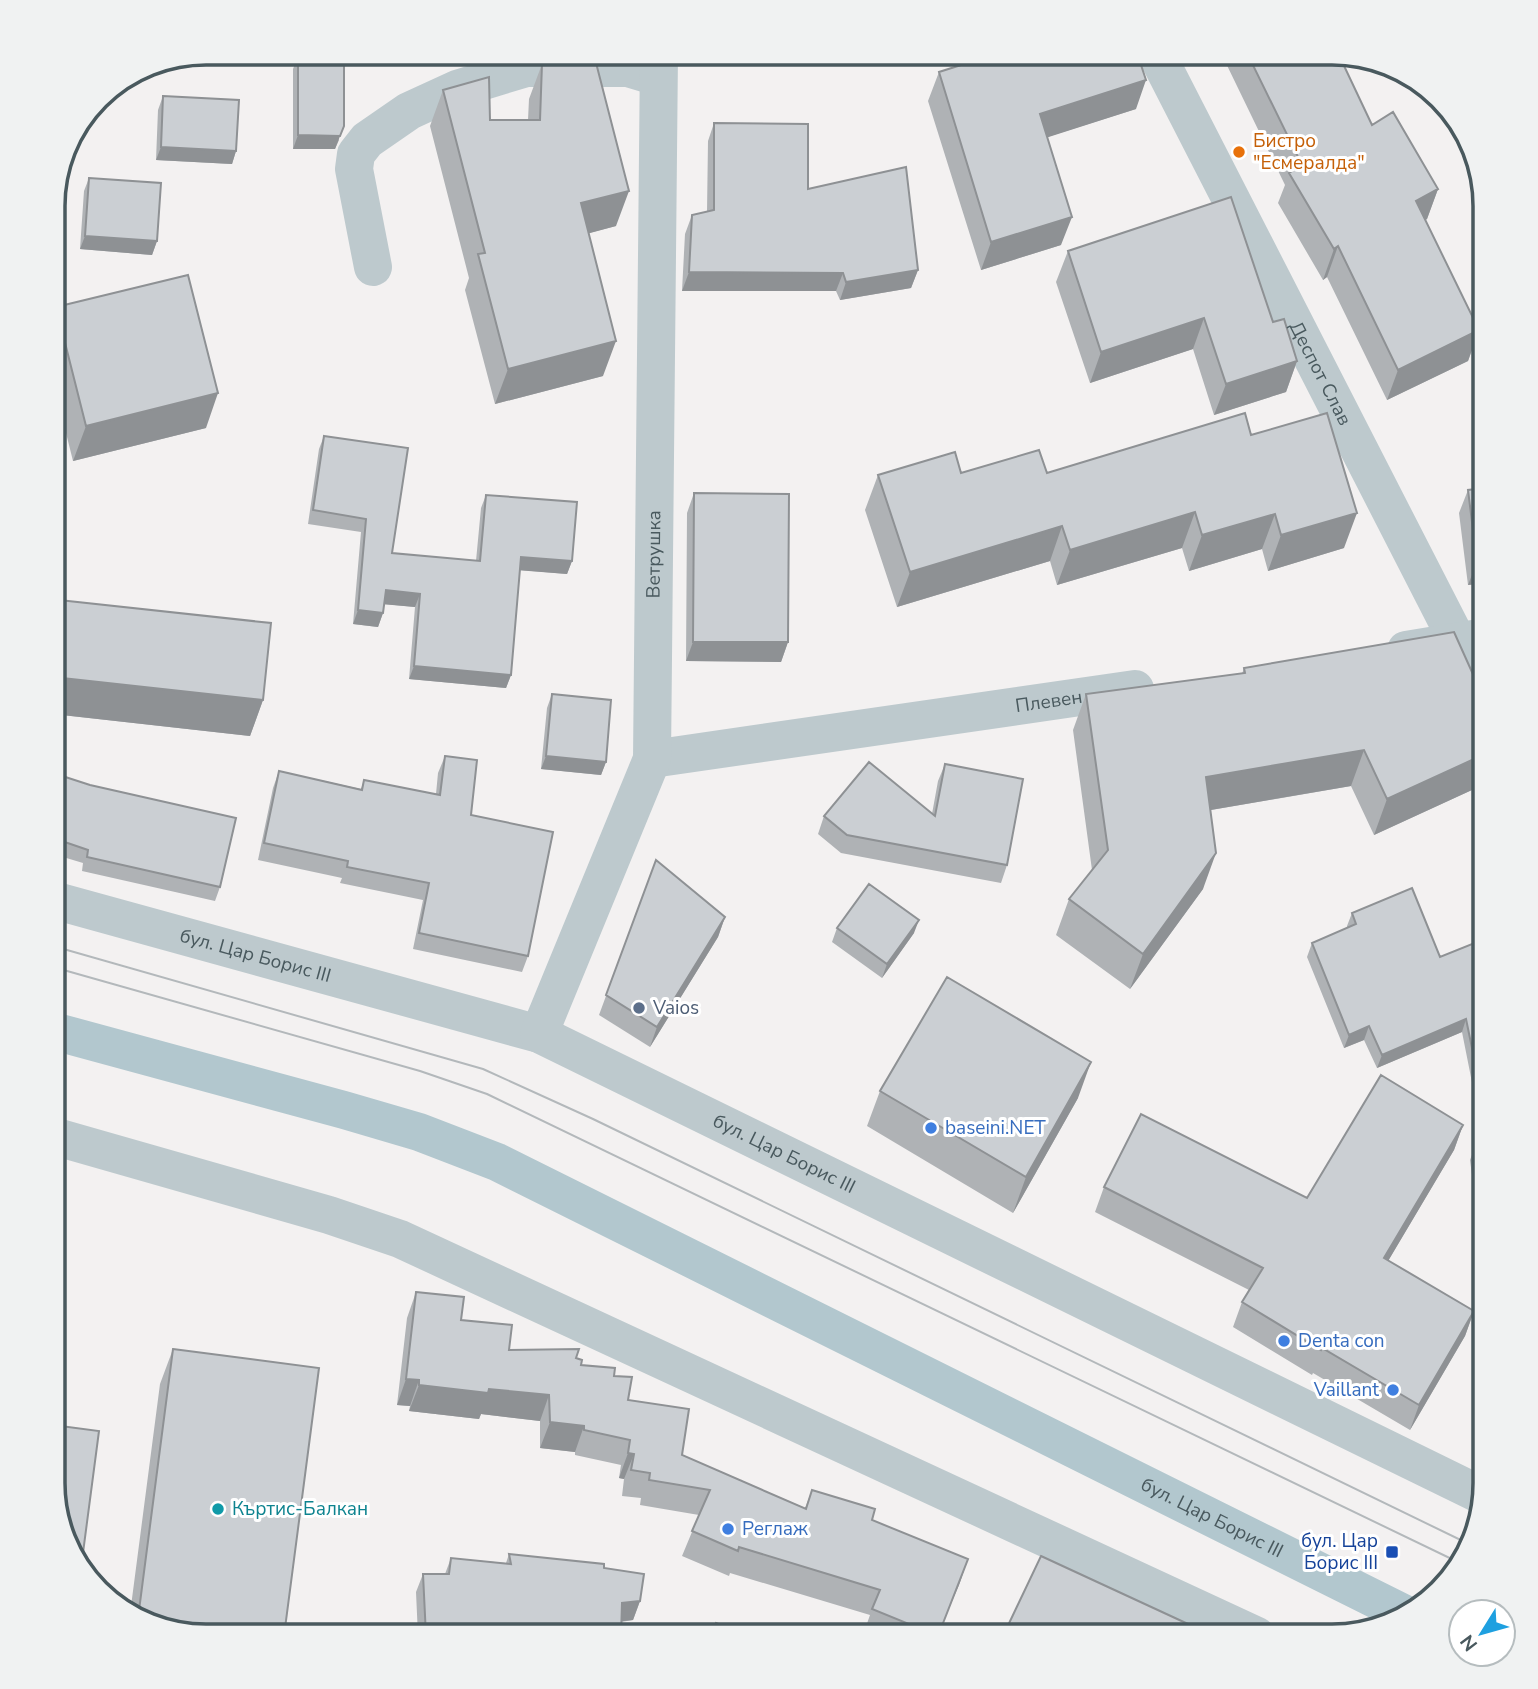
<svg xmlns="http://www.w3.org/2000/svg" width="1538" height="1689" font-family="'Nunito Sans',sans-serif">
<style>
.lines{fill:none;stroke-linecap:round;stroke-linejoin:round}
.minor{stroke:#bdc9cd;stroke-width:38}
.primary{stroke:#b2c7ce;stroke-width:38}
.tram{stroke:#b3b8bb;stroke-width:2}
.wall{fill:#afb2b5}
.shaded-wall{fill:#8e9194}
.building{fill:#cbcfd3;stroke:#8e9194;stroke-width:2}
.food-dot{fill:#e8710a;stroke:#fff;stroke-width:2.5}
.service-dot{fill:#5c6f8a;stroke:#fff;stroke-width:2.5}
.shop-dot{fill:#3f7fe0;stroke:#fff;stroke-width:2.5}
.culture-dot{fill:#0f9aa8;stroke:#fff;stroke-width:2.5}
.transit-dot{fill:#1a4fb4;stroke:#fff;stroke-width:2.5}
.labels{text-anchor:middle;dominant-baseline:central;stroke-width:6;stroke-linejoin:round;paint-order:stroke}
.food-label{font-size:19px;fill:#c56008;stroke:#fff;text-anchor:start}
.street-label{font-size:19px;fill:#49595e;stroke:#fff}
.service-label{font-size:19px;fill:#4e5e75;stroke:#fff;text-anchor:start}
.shop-label{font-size:19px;fill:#366cbe;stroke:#fff;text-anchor:start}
.culture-label{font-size:19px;fill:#0d838f;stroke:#fff;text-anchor:start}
.transit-label{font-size:19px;fill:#164399;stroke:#fff;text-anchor:end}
.rim{fill:none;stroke:#49595e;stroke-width:3.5}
</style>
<rect width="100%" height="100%" fill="#f3f1f1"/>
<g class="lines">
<g class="minor">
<path id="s1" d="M1156,53L1485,695"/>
<path d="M373,267L354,169L356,154L367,140L409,111L457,89L526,68H628L658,77"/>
<path d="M1406,650L1485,637"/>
<path id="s2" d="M652,759L1135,689"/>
<path id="s3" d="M53,900L539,1034L1483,1496"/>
<path id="s4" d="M539,1034L652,759L659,53"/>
<path d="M53,1136L329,1215L400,1239L1257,1636"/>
</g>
<path class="primary" id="s5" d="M53,1031L344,1110L419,1132L497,1162L1403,1613"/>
<path class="tram" d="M53,946L483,1069L593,1119L1471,1545
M53,967L420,1071L487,1094L1460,1563"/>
</g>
<path class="wall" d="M1221,53H1338L1372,125L1438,189L1427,219L1425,220L1479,330L1468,361L1387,400L1327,277L1323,280L1278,203L1285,185Z
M298,56L339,140L335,149H293V69Z
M542,64L616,226L589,233L603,376L495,404L465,290L469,278L430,126L443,90L490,120H528L529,99Z
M939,72L1136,109L1047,137L1061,245L981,270L928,101Z
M163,96L236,151L232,164L156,160L158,110Z
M714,123L808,189L918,270L911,288L840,300L836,291H682L685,234L692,215L707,212L708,141Z
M89,178L157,241L152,255L80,249L84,191Z
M1068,251L1273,322L1297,361L1286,392L1214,415L1193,349L1090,383L1056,282Z
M56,307L206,428L73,461L53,381V317Z
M1251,435L1344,548L1268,571L1262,549L1189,571L1182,548L1057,585L1050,561L897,607L865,510L878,475L1047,473Z
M324,436L392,553L476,561L481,508L486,495L572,561L567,574L520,570L511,675L506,688L409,679L415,607L384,604L383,613L378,627L353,624L361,532L308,524L319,449Z
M1485,488V583L1468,585L1459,513L1468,490Z
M694,493L788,642L781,662L686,661L687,513Z
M59,600L263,700L250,736L53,714V618Z
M1244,668L1485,701V784L1374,835L1351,786L1211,810L1203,889L1130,989L1056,935L1069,899L1092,870L1073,730L1086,694L1242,674Z
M552,694L606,762L601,775L541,769L547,708Z
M445,756L471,815L528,956L522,972L413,949L423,900L340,883L342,878L258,860L273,788L279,771L361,789L364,780L436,794L438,773Z
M945,764L1007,865L1001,883L841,853L818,834L824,816L932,814L938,781Z
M53,773L220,887L215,901L82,871L83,863L53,854Z
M656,860L725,917L718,937L650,1047L599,1015Z
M1352,913L1440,957L1485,949V1148L1462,1032L1377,1068L1364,1040L1344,1048L1307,957L1312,943L1347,928V926Z
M837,928L914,933L882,978L832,942Z
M880,1091L1078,1098L1013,1213L867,1126Z
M1463,1125L1454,1150L1388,1261L1474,1311L1465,1336L1410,1430L1313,1373L1312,1375L1233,1327L1242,1302L1249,1290L1095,1212L1104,1187L1307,1198Z
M1475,1147L1485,1227L1479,1228L1470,1160Z
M416,1292L509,1350L576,1358L581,1365L614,1376L628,1400L682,1455L805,1508L812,1490L872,1520L968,1559L938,1636H867L863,1635L870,1615L730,1573L729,1576L682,1556L699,1515L640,1505L641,1498L622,1496L624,1479L619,1478L621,1465L575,1455V1452L540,1448V1421L481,1414L479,1419L409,1411L410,1406L397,1405L407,1318Z
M173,1349L138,1621L130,1614L160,1384Z
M509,1554L604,1568L640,1601L633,1620L621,1622V1636H418L416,1592L423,1574H445L451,1558L506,1563Z"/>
<path class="shaded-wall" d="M1146,80L1136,109L1030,143L1040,114Z
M344,126L335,149H293L298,135Z
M161,147L236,151L232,164L156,160Z
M1438,189L1427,219L1405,232L1416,201Z
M629,191L616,226L568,239L581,203Z
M1072,217L1061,245L981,270L991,242Z
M85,236L157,241L152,255L80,249Z
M1338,246L1327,277L1323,280L1334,249Z
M918,270L911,288L840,300L846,282Z
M689,272L843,273L836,291H682Z
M1204,318L1193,349L1090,383L1101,352Z
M1479,330L1468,361L1387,400L1398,370Z
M616,341L603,376L495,404L508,369Z
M1297,361L1286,392L1214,415L1226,384Z
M218,393L206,428L73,461L86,426Z
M1195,512L1182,548L1057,585L1070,550Z
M1357,513L1344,548L1268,571L1281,535Z
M1275,514L1262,549L1189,571L1202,535Z
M1062,526L1050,561L897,607L910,572Z
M521,557L572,561L567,574L516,570Z
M1485,561V583L1468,585L1477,562Z
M386,590L420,594L415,607L381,604Z
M358,610L383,613L378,627L353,624Z
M693,642H788L781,662L686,661Z
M414,666L511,675L506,688L409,679Z
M53,677L263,700L250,736L53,714Z
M1364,750L1351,786L1193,813L1206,777Z
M1485,754V784L1374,835L1387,799Z
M546,756L606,762L601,775L541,769Z
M1216,853L1203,889L1130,989L1143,954Z
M725,917L718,937L650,1047L657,1027Z
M919,920L914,933L882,978L887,964Z
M1466,1019L1462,1032L1377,1068L1382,1055Z
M1369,1026L1364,1040L1344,1048L1349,1035Z
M1091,1062L1078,1098L1013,1213L1026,1177Z
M1463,1125L1454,1150L1375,1283L1384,1258Z
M1484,1214H1485V1227L1479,1228Z
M1474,1311L1465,1336L1410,1430L1419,1405Z
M406,1379L419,1380L410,1406L397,1405Z
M419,1385L489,1389L549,1395L540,1421L481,1414L479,1419L409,1411Z
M550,1422L584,1426L575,1452L540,1448Z
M628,1453L634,1454L624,1479L619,1478Z
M968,1559L959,1585L937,1636Z
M640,1601L633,1620L615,1622L622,1603Z
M138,1618L280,1636H205L138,1621Z"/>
<path class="building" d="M999,53H1137L1146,80L1040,114L1072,217L991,242L939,72Z
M1247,53H1338L1372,125L1393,112L1438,189L1416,201L1479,330L1398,370L1338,246L1334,249L1289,173L1302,165Z
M344,55V126L340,136L298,135V56Z
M578,55H594L629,191L581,203L616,341L508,369L478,254L485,253L443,90L489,77L490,120H540L542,64Z
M163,96L239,100L236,151L161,147Z
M714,123L808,124V189L906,167L918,270L846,282L843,273L689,272L692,215L714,210Z
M89,178L161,183L157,241L85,236Z
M1231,197L1273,322L1284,319L1297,361L1226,384L1204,318L1101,352L1068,251Z
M188,275L218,393L86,426L56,307Z
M1245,413L1251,435L1327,413L1357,513L1281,535L1275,514L1202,535L1195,512L1070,550L1062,526L910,572L878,475L955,452L961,473L1039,450L1047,473Z
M324,436L408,448L392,553L480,561L486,495L577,502L572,561L521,557L511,675L414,666L420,594L386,590L383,613L358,610L366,519L313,510Z
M1485,488V561L1477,562L1468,490Z
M694,493L789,494L788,642H693Z
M59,600L271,623L263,700L53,677V664Z
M1454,632L1485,701V754L1387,799L1364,750L1206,777L1216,853L1143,954L1069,899L1108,850L1086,694L1245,673L1244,668Z
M552,694L611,700L606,762L546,756Z
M445,756L477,760L471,815L553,832L528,956L419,933L429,883L347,867L348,861L264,843L279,771L362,790L364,780L440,795Z
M869,762L935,816L945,764L1023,779L1007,865L847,835L824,816Z
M53,773L90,785L236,818L220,887L87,857L88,850L53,838Z
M656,860L725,917L657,1027L606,995Z
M869,884L919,920L887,964L837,928Z
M1412,888L1440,957L1482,940L1485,949V1111L1466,1019L1382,1055L1369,1026L1349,1035L1312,943L1356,924L1352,913Z
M947,977L1091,1062L1026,1177L880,1091Z
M1381,1075L1463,1125L1384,1258L1474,1311L1419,1405L1322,1348L1321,1350L1242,1302L1263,1268L1104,1187L1141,1114L1307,1198Z
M1475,1147L1485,1153V1214H1484Z
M53,1275L59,1277L53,1304Z
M416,1292L464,1297L461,1320L512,1325L509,1350L579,1349L576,1358L582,1360L581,1365L615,1368L614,1376L632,1377L628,1400L689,1409L682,1455L806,1509L812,1490L875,1509L872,1520L968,1559L938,1636L872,1609L880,1590L739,1547L738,1551L692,1531L710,1490L649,1480L650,1473L631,1470L634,1454L628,1453L630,1440L584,1430V1426L550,1422L549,1395L489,1389L488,1393L419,1385V1380L406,1379Z
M173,1349L319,1368L284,1636L138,1618Z
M53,1425L99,1431L81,1568L52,1484Z
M509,1554L604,1564V1568L644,1574L640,1601L622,1603L621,1636H426L423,1574H449L451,1558L511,1564Z
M1041,1556L1214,1636H1003Z
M716,1623L747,1636H711Z"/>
<circle class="food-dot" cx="1239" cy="152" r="7"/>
<circle class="service-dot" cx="639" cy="1008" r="7"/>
<g class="shop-dot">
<circle cx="931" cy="1128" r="7"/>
<circle cx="1284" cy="1341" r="7"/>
<circle cx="1393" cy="1390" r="7"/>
<circle cx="728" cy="1529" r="7"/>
</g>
<circle class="culture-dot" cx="218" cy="1509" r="7"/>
<rect class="transit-dot" x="1385" y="1545" width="14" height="14" rx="3.5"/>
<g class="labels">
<g class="food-label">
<text x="1253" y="141">Бистро<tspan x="1253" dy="22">"Есмералда"</tspan></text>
</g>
<g class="street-label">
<text stroke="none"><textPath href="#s1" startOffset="360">Деспот Слав</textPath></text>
<text stroke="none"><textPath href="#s4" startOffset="502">Ветрушка</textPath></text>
<text stroke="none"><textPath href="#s2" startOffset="401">Плевен</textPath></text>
<text stroke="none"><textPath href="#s3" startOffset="210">бул. Цар Борис III</textPath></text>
<text stroke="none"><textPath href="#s3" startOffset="777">бул. Цар Борис III</textPath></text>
<text stroke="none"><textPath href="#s5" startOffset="1262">бул. Цар Борис III</textPath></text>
</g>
<g class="service-label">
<text x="653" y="1008">Vaios</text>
</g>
<g class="shop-label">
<text x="945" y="1128">baseini.NET</text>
<text x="1298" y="1341">Denta con</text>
<text x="1379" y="1390" text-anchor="end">Vaillant</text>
<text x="742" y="1529">Реглаж</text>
</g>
<g class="culture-label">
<text x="232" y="1509">Къртис-Балкан</text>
</g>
<g class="transit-label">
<text x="1378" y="1541">бул. Цар<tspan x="1378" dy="22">Борис ІІІ</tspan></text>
</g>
</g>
<path d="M0 0H1538V1689H0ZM206 65H1332A141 141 0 0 1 1473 206V1483A141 141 0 0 1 1332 1624H206A141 141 0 0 1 65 1483V206A141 141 0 0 1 206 65Z" fill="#f0f2f2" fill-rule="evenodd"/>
<path class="rim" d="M206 65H1332A141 141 0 0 1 1473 206V1483A141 141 0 0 1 1332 1624H206A141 141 0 0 1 65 1483V206A141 141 0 0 1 206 65Z"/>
<g transform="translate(1482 1633) rotate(233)"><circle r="33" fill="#ffffff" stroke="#b6bdbf" stroke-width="2"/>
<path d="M0-5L12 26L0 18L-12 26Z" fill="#1ea0e0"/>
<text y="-10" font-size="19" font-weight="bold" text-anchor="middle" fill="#49595e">N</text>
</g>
</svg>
